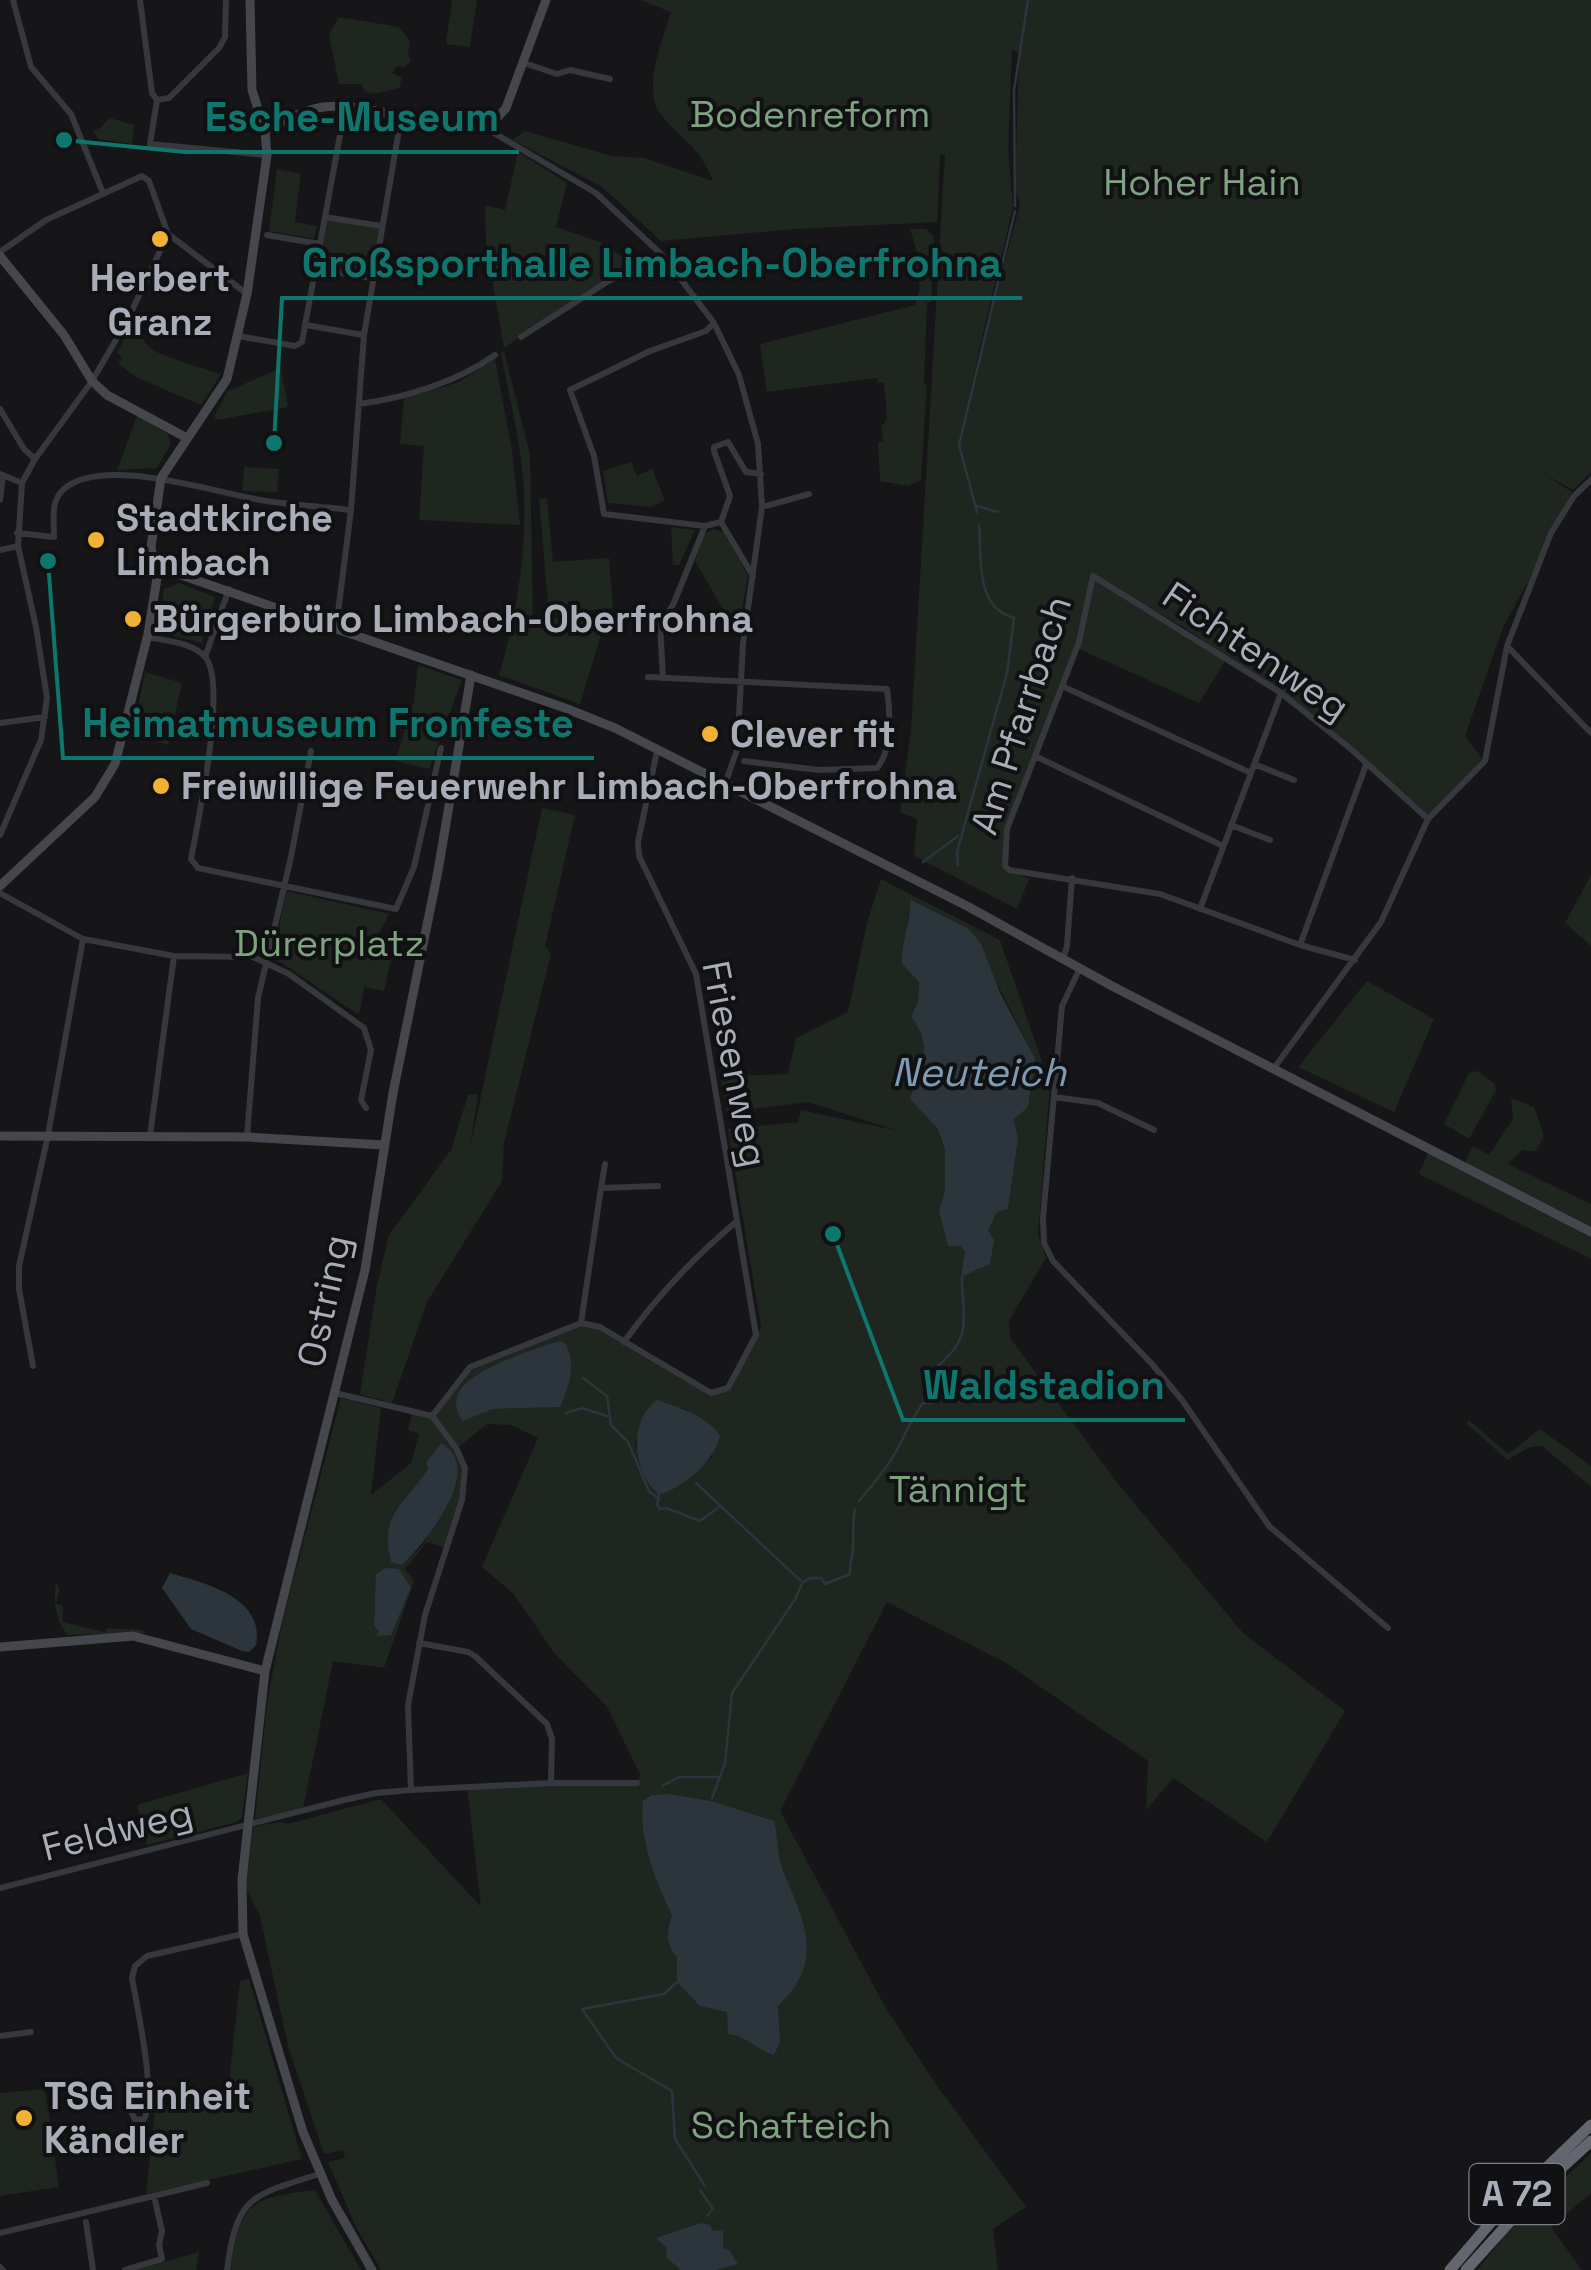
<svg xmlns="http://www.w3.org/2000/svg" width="1591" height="2270" font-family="'Space Grotesk',sans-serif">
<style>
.green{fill:#1e261f;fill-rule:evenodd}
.water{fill:#2c353c}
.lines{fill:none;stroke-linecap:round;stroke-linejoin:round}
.stream{stroke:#2c353c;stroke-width:2.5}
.street{stroke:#37383d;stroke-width:6}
.secondary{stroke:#45474d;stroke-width:9}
.highway{stroke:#63666e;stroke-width:11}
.poi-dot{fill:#f2b134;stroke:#111113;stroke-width:4}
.labels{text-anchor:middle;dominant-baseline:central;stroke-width:8;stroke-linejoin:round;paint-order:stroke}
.shield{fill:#111113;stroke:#7b7e86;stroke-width:2.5}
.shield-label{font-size:35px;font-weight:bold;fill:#a8adb8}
.park-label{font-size:38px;fill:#7fa381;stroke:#111113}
.poi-label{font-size:38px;font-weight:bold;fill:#a8adb8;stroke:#111113;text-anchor:start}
.street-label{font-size:38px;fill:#a8adb8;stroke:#111113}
.water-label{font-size:40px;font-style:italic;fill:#7f9bb3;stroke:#111113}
.leader{fill:none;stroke:#0f766e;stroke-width:4}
.callout-dot{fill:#0f766e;stroke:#111113;stroke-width:4}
.callout-label{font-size:40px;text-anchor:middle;font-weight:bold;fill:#0f766e;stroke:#111113;stroke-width:8;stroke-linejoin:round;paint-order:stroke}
</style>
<rect width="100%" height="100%" fill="#161618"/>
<path class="green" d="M452,0H477L470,47L446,44Z
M640,0H1591V472L1573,490L1540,472L1572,492L1544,553L1503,627L1465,736L1482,759L1428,819L1321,724L1185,628L1093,576L1079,642L1007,829L1004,855L1009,870L1029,879L1017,909L914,856L917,819L900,812L911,730L945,155H940L937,222L795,229L661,241L602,187L513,140L525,131L612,156L644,158L713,181C698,143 681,141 660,113C642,89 663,38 671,12ZM1012,50L1019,53L1015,188L1020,205L969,394L1013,207L1008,149Z
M339,17L399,27L410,41L408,52L411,61L405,67L397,66L392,73L402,78L399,88L374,94L365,92L361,84H339L329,34Z
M110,118L134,125L132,144L98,139L93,130L100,128Z
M518,152L567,183L556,227L600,242L639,268L546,318L504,348L486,244L485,205L505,210Z
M277,169L301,174L295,222L317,226L314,239L269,231Z
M325,217L381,226L372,278L316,269Z
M910,229H926L934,237L931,302H927L924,384L927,385L921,480L908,486L880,481L878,442L883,441L881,427L887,419L884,383H878L877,378L767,392L760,344L915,305L920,288L912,258L918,256Z
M132,325C139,333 145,344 153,350C157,354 213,372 221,374L201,405L136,377L118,363L122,357L117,353Z
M504,351L530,455L533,620L634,613L603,628L580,704L499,675C520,603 531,527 520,452C515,419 507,386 501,353Z
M495,359L512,451L520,525L419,520L424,446L400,444L404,399L459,382Z
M281,368L288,407L217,420L214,416L228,391Z
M137,416L168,434L171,444L157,468L117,470Z
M631,462L637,476L652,469L665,500L651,507L608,503L603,471Z
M244,467L279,469L277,492L242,491Z
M547,498L553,562L609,558L613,608L549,614L539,499Z
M671,527L695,530L679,565H673Z
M714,529L724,532L748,575L738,635L695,561L704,534Z
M1095,579L1225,661L1199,703L1079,649Z
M179,583L215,597L202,643L158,632L164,589Z
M418,665L462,680L429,769L395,761L414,701Z
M145,672L182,683L168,745L133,734Z
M542,808L575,815L545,946L551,954L504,1143L502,1181L427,1302L392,1403L360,1394L377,1285L389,1235L451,1150L468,1095L478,1094L470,1148Z
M1591,875V946L1565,923Z
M881,879L1000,940L1050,1085L1038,1235L1046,1258L1009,1321L1010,1338L1119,1485L1243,1633L1345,1711L1267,1842L1173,1778L1146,1810L1148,1761L1006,1663L887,1602L780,1811L884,2005L935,2083L1026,2207L993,2229L998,2270H381L356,2227L328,2162L345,2158L343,2150L324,2154L288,2046L260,1916L245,1886L253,1827L279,1822L288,1824L381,1799L481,1907L467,1786L637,1783L640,1774L607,1707L555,1654L513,1593L482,1567L538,1438L511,1425L487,1424L457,1448L465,1477L447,1548L427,1542L405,1569L414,1581L384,1668L333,1661L303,1809L255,1819L267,1703L282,1623L341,1398L381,1408L371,1495L411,1463L419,1434L408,1430L412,1414L432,1416L470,1367L581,1323L600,1327L711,1393L728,1388L761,1327L728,1129L798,1122L801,1110L898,1131L808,1102L727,1112L720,1076L788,1074L796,1038L848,1012L867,923ZM911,899L969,929L1035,1058L1014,1119L1018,1139L1008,1209L997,1212L988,1230L980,1269L961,1276L965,1251L948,1235L939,1211L945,1192L946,1153L938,1129L910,1099C920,1066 935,1048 911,1017L918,1001L919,982L902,964ZM560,1341L545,1407L493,1409L463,1421ZM682,1408L714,1427L712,1457L679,1486L654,1492L635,1445L638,1437ZM428,1467L457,1482L423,1545L402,1564L414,1491ZM411,1588L391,1635L374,1626V1610Z
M286,891L389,914L372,947L393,950L384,991L364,987L359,1015L273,957Z
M1367,981L1434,1019L1394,1112L1298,1067Z
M1478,1071L1495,1084L1496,1090L1469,1139L1444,1124L1469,1073Z
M1511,1098L1534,1107L1544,1136L1536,1151L1522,1150L1508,1164L1591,1204V1259L1419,1174L1430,1148L1464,1165L1473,1146L1489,1155L1513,1119Z
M1468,1419L1508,1454L1540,1429L1591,1466V1487L1542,1446L1530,1447L1507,1460L1467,1424Z
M56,1583L60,1589L56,1603L63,1606L62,1622L105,1632L107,1628L141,1630L146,1633L68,1635C56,1623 53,1600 56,1583Z
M248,1773L242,1817L237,1822L147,1845L137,1805Z
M249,1979L302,2159L146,2194L155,2110L228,2092L240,1981Z
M45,2089L59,2187L0,2196V2093Z
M1591,2153V2193L1551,2227L1582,2270H1477L1508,2232Z
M315,2190L361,2270H230C240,2203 249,2198 315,2190Z
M199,2252L196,2270H135Z"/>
<path class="water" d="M910,899L969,929L981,944L1001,995L1035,1058L1028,1107L1014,1119L1018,1139L1008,1209L997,1212L988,1230L994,1240L990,1264L961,1277L965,1251L960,1246H948L939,1211L945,1191V1150L938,1129L910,1099C920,1066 935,1048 911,1017L918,1001L919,982L902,964C901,941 912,919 910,899Z
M560,1341L565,1343C577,1363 569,1387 560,1407L493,1409L463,1421C457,1413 453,1402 459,1392C470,1370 536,1348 560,1341Z
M657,1400C678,1407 710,1417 720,1436C714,1462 684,1487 659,1495C633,1473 627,1422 657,1400Z
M441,1443C487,1468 425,1543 402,1565L391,1562C379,1511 406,1505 428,1468L426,1463Z
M385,1568L399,1569L411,1588L391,1635L376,1636L379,1631L374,1626L376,1574Z
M170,1573C204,1583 265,1597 256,1645L249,1652L242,1651L191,1629L162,1588Z
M667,1794L711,1801L774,1821C778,1836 777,1854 782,1868C803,1920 827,1960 778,2006L780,2042L774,2055C757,2050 745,2035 728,2034L727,2012L700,2006L677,1982V1957C665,1944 667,1931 672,1915C655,1879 639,1841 643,1801L652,1795Z
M701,2223L710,2225L713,2231L723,2230V2248L729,2250L738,2264L715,2270H681L667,2258L666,2247L656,2238Z"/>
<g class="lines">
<path class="stream" d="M1015,206L1014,90L1028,0
M977,506L998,512
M977,512L959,445L1015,211
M923,862L958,836
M958,866L957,852L1007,673L1014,618C974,607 982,557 979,524
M583,1378L607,1396L611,1425L628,1442L649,1491L659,1499
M566,1413L582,1408L607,1416
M696,1483L801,1581
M659,1495L657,1505L660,1509L666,1508L700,1521L719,1507
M859,1501C873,1484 889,1466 899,1446C907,1430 913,1417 923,1403H933C926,1354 951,1369 962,1333C967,1316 961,1294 962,1276
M662,1786L679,1777H718
M712,1798L725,1763L732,1693L796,1598C801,1583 804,1576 821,1578L825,1584L850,1574C849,1563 853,1556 853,1546C854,1532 852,1524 855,1509
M677,1982L664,1994L582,2009L616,2058L672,2091L675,2139L705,2186
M700,2190L713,2209L707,2216"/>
<path class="street" d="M13,0L31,67L71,114L103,193
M140,0L152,93L157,100L150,144L267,155
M524,63L557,74L570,70L610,79
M157,100L169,98L219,48L225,37L226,0
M487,129L596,193L664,257L714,323L739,375L758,444L762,507L743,644L737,750L725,784
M325,217L381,226
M267,235L320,244
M0,252L46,220L142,176L149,181L168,234L247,294
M316,269L372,278
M714,323L706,331L650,351L570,390L594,456L604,514L705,526L721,522L730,496L714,451V447L728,442L746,472L761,474
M306,325L363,335
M238,336L295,346L302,342L345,108
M521,337L610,280L664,257
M359,404C405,398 457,382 495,355
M0,409L24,449L35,459
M0,474L22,483
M0,500L3,475
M762,507L809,494
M721,522L753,576
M17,533L54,537C54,519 50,500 65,488C107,455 217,494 267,501C295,505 323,507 351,510
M0,550L18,546
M336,628L351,510L364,335L401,118
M148,637C165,641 194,642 206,658C227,687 198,820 191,859L198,868L396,909L414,867L441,748
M1508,647L1591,733
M205,657L229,589
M648,677L887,689C890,712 893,749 877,768L819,770L744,761
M663,678L660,624L673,605L705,526
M1062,686L1251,773
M0,723L45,717
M1037,757L1223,846
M1254,764L1294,780
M1231,825L1270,840
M0,835L41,740L47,698L36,627L18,546L22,483L35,459L92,381L127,321L168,234
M0,893L83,939L174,956L253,957L289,974L364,1028L371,1050L361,1100L366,1108
M1200,909L1281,693
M1300,945L1366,765
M1063,959L1067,946L1072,878
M1355,960L1300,945L1160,894L1009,870L1005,866L1007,829L1079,642L1093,576L1281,693L1352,750L1428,819
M1080,968L1062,1006L1043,1218L1044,1243L1053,1261L1152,1364L1182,1400L1269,1526L1388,1628
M1274,1068L1381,922L1428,819L1485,761L1507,646L1551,533L1574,496L1591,480
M1054,1097L1098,1103L1154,1130
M150,1136L174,956
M247,1137L258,998L291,857L311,751
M601,1188L605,1164
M581,1323L601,1188L658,1186
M624,1342C657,1296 693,1258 736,1222
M33,1366L19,1289V1266L48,1135L83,939
M335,1393L432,1416L456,1448L465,1468L462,1500L425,1615L408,1705L411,1790L551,1783H637
M432,1416L470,1367L581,1323L600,1327L711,1393L728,1388L756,1335L696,974L639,856L638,842L657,751
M419,1643L468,1652L475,1656L547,1724L552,1739L551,1783
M0,1888L344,1800L376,1793L411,1790
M0,2036L31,2032
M148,2085L131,2111L135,2120L144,2119C157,2098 137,2006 132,1978L135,1966L147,1956L243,1934
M86,2222L93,2270
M0,2233L207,2183
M0,2267L3,2270
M125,2270L162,2259L159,2245L162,2231L154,2196
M227,2270C237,2194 252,2196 319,2174"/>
<path class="secondary" d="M265,131C283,122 303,110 323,107C373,101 435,134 487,129L506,108L546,0
M0,256L64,335L92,381L107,395L187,438
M155,566L565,708L615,728L967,906L1112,986L1591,1232
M0,886L95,797L115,764L148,634L157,578L151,547L161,478L227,379L247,294L267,155L265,131L252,90L250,0
M0,1136L247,1137L384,1145
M0,1647L133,1636L265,1671
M372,2270L332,2200L303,2132L243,1934L242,1880L265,1671L365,1270L393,1093L438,871L471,675"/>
<path class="highway" d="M1450,2270L1498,2214L1591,2125
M1466,2270L1544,2184L1591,2141"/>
</g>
<g class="poi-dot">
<circle cx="160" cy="239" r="10"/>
<circle cx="96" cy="540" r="10"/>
<circle cx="133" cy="619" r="10"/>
<circle cx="710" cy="734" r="10"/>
<circle cx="161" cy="786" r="10"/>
<circle cx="24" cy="2118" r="10"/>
</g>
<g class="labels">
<rect class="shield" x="1469.5" y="2164" width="95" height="60" rx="8"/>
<g class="shield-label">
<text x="1517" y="2194">A 72</text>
</g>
<g class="park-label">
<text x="810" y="114">Bodenreform</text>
<text x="1202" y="182">Hoher Hain</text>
<text x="329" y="943">Dürerplatz</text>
<text x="958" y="1489">Tännigt</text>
<text x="791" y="2125">Schafteich</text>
</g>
<g class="poi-label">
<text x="160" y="278" text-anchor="middle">Herbert<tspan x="160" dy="44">Granz</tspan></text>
<text x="116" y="518">Stadtkirche<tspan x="116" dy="44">Limbach</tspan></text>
<text x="153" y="619">Bürgerbüro Limbach-Oberfrohna</text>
<text x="730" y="734">Clever fit</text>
<text x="181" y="786">Freiwillige Feuerwehr Limbach-Oberfrohna</text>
<text x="44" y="2096">TSG Einheit<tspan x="44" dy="44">Kändler</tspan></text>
</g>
<g class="street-label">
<text transform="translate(1256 651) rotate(34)">Fichtenweg</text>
<text transform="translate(1021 715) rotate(-72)">Am Pfarrbach</text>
<text transform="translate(735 1064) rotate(79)">Friesenweg</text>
<text transform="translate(324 1301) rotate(-78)">Ostring</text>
<text transform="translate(117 1830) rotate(-14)">Feldweg</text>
</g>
<g class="water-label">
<text x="979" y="1072">Neuteich</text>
</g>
</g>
<path class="leader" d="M64 140L185 152H519M274 443L282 298H1022M48 561L63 758H594M833 1234L903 1420H1185"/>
<g class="callout-dot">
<circle cx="64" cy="140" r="10"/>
<circle cx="274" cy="443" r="10"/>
<circle cx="48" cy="561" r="10"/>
<circle cx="833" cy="1234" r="10"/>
</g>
<g class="callout-label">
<text x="352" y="131">Esche-Museum</text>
<text x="652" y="277">Großsporthalle Limbach-Oberfrohna</text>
<text x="328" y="737">Heimatmuseum Fronfeste</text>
<text x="1044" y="1399">Waldstadion</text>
</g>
</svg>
